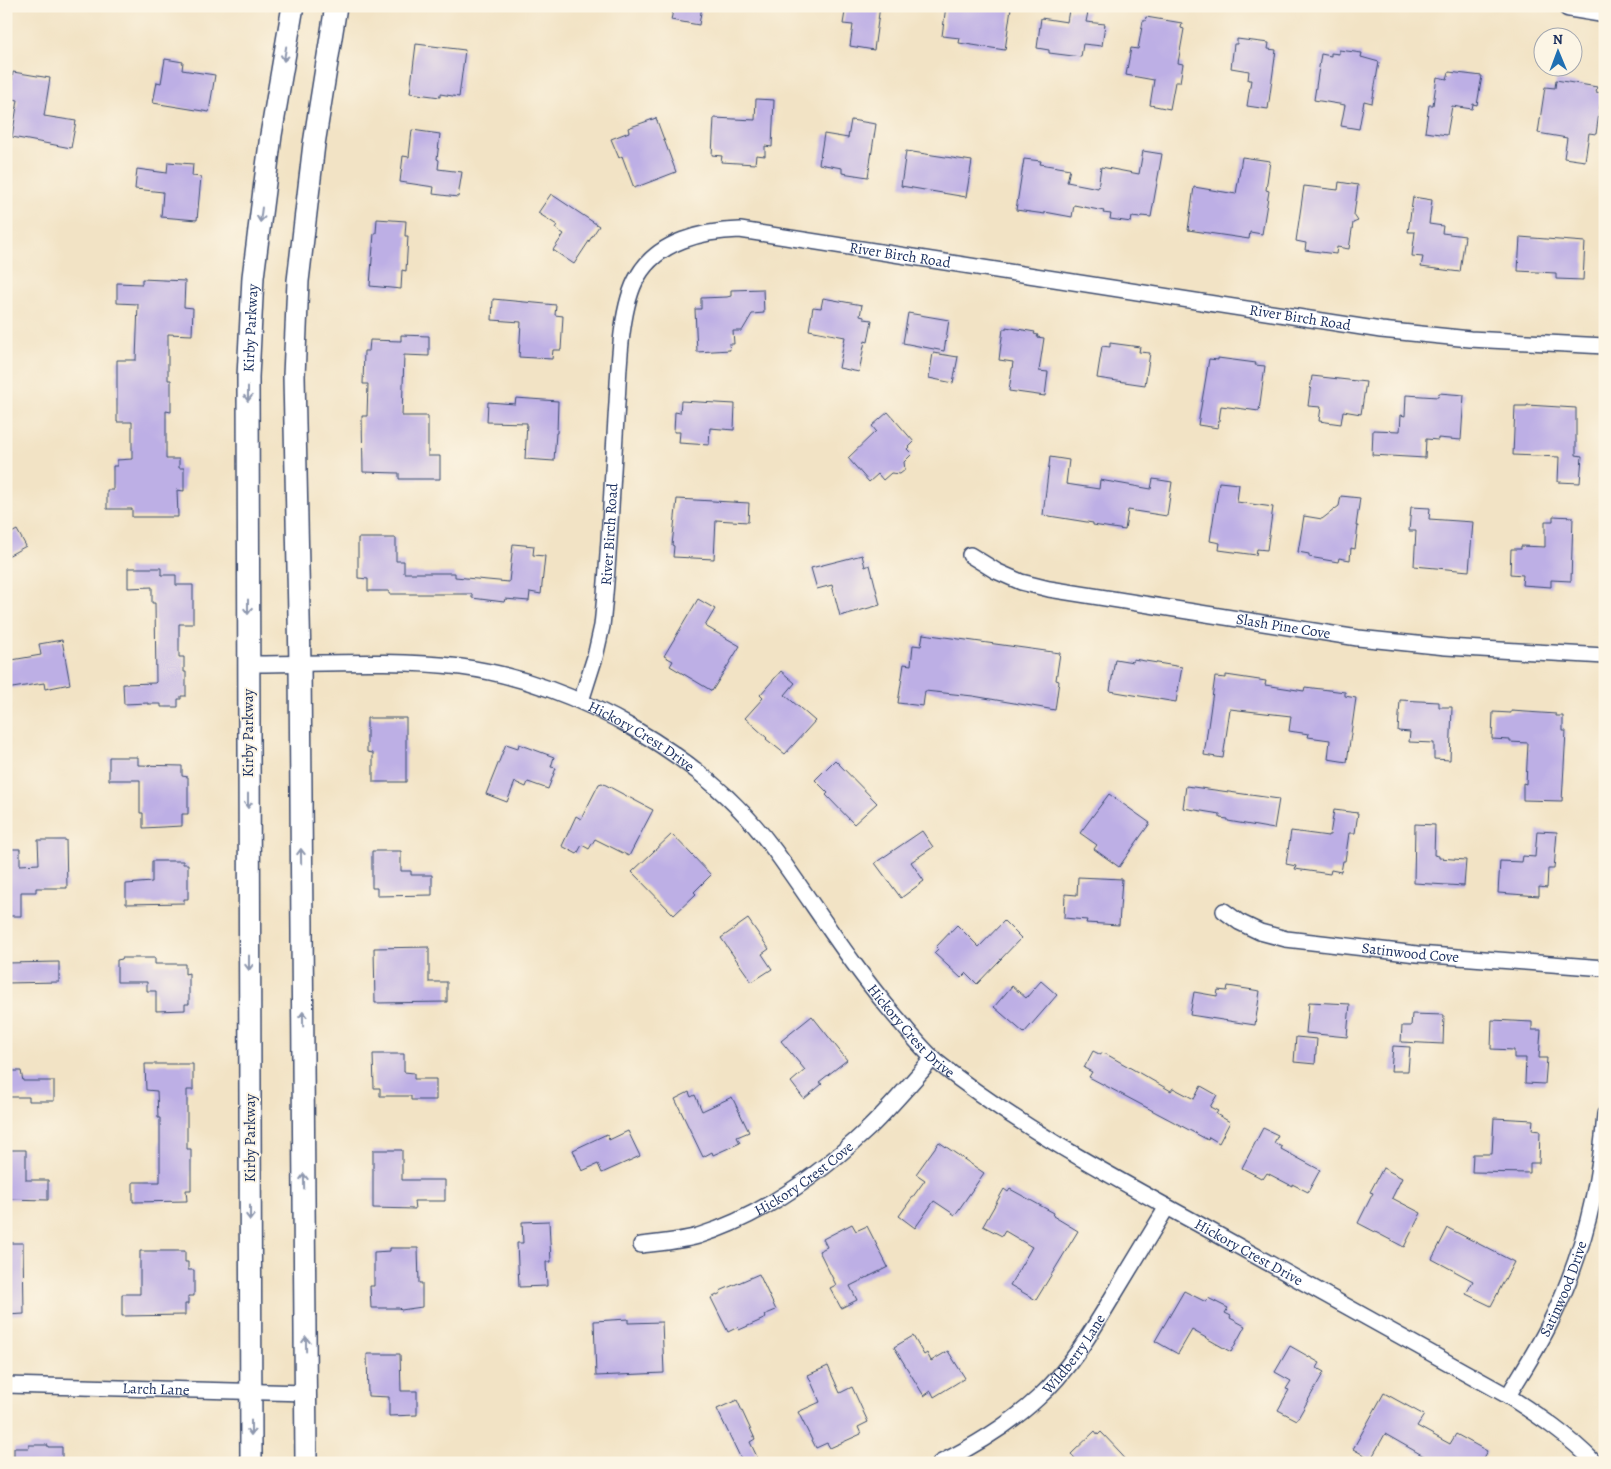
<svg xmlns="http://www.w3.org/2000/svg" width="1611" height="1469" font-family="Alegreya,serif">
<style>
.building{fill:#bdafe5}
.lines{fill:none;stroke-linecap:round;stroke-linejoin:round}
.minor-casing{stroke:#3b4a6d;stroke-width:18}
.secondary-casing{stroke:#3b4a6d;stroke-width:24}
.minor{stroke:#fff;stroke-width:15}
.secondary{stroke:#fff;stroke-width:21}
.oneway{stroke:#8d97ae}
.labels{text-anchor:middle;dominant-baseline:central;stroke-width:4;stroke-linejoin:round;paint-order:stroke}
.street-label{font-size:15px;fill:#1b2f5e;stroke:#fcf5e5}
</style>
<rect width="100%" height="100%" fill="#fcf5e5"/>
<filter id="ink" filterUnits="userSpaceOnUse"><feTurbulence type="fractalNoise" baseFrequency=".02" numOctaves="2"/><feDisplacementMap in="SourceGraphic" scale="10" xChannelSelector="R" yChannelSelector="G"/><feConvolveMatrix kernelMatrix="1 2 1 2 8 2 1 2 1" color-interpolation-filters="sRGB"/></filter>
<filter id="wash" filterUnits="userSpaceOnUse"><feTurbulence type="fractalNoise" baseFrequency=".0096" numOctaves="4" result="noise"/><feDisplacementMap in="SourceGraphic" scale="20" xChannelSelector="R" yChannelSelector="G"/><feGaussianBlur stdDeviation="1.12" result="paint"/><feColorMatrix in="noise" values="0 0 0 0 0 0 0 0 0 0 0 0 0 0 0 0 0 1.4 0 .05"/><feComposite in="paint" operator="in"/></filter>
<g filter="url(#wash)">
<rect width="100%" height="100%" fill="#f2e3c5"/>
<g id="blocks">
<path class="building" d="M674,6H702L699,25L671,20Z
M846,6H880L874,50L850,46L853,25L843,24Z
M946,6H1000L1011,8L1005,50L959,43L960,38L942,36Z
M1069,10L1088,12L1086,22L1105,24L1102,46L1083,44L1081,57L1049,53V50L1037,48L1041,18L1067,22Z
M1146,17L1182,23L1181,28L1184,29L1178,63L1183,64L1180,82H1175L1170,109L1150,105L1154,80L1126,75L1131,48L1138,49L1143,21H1145Z
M1237,39L1269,43L1268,49L1276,50L1268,109L1247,106L1251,80H1248L1249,71L1231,68L1234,44H1237Z
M416,44L465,50L459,97L440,94V97L410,93Z
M1339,50L1362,53L1361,57L1379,62L1372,103L1364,101L1359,129L1341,126L1345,105L1314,100L1321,54L1331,56V53L1339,54Z
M165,59L183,62L182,70L215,75L209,112L153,103L157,82L161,83Z
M13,72L50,78L44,116L76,121L71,148L12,137L18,100L9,98Z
M1449,72L1482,76L1477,105L1473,104L1472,109L1452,106L1447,135L1425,132L1429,105H1433L1437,77L1447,79Z
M1556,80L1597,87L1596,92L1602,93L1596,134L1589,133L1585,161L1564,158L1567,138L1538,133L1545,87L1555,88Z
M756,99L774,100L772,147L765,146V156L756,155L755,164L721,162L722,156L712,155L714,118L755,120Z
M656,118L676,172L634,188L622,156L619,158L611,139L629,132L628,128Z
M851,120L876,124L868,177L842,173V168L819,164L824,134L848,138Z
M412,130L440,134L437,159L439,160L438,169L462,172L458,197L433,194L434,187L400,182L403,156L409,157Z
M906,151L972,161L966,197L901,186Z
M1143,151L1162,154L1151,217L1141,216L1140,218L1132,217L1131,222L1110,219L1111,214L1103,213L1104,211L1074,205L1072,217L1045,212V214L1016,210L1024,159L1041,161L1040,164L1070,169L1067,182L1098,188L1101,167L1139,174Z
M1242,157L1270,161L1266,190L1269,191L1262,234L1250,232L1249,239L1188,230L1194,187L1236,194Z
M168,162L193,164L192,176L201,177L197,220L161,217L163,192L135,189L137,169L167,173Z
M1339,182L1358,185L1354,215L1358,221L1353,223L1349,249L1337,247L1336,254L1305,250L1306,243L1296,241L1304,186L1338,190Z
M551,194L599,226L574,264L553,250L564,234L555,228L557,225L538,213Z
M1413,197L1432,200L1429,224L1443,226L1442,233L1465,236L1460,272L1421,267L1423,257L1412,256L1415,232H1408Z
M377,219L406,221L405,236H408L406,271L402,270L401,289L370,286L374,233H376Z
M1520,237L1585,242L1583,280L1556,279V273L1518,271Z
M142,279L185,281L184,307L193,308L192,335L168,334V380H171V412L166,411V459H179V468H184V491L177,490L178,517H132V509H107V490H113V466H117V460L132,459V422H117V360H136L138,304L117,303V283L142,284Z
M763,289L764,313L752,314L742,331H733L734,344H729L730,350L697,352L695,309H701V298L727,297L731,296V290Z
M823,298L862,305L860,316L864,317V319L872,320L868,342L865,341L859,372L839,368L845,337L809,330L813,307L821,308Z
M493,299L556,305L555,315L563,316L561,350H553L552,359L519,357L521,322L492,320Z
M908,313L949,320L944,351L903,343Z
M1006,327L1035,332L1034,334L1038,335L1037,337L1044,338L1039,371L1048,372L1045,396L1009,391L1013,362L999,360L1003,329H1006Z
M401,335L429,336V356L404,355L402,416H428V456H440V479H399V473L363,472L362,416H367L368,384H363L364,351H369L370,340L401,341Z
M1110,343L1140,347L1139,352L1150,353L1145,385L1097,378L1102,346L1110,347Z
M933,353L958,357L953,383L929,378Z
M1218,358L1256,363L1255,365L1265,366L1259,411L1221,406L1218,428L1198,425L1209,359L1218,360Z
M1312,376L1366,382L1361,414L1343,411L1341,424L1319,421L1321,407L1308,406Z
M1439,393L1464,395L1461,440L1438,438V440L1426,439L1425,458L1372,455L1373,430L1400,431L1401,415L1405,416L1406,395L1438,397Z
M516,398L558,401L557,433H556L554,461L525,459L527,423L487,422L488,402L515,404Z
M681,401L735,404L734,430L710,428L709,445L679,443L680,432H674L675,412L680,413Z
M1527,405L1576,408V455L1582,456L1580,483L1558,482L1559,457L1513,455L1515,406H1527Z
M888,412L914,442L907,449L912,454L904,462L905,470L900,474L891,473L883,480L878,474L869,482L848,458L876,431L872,426Z
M1050,457L1069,460L1066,484L1099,489L1100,480L1151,489L1153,479L1172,482L1167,516L1128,510L1125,530L1093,525V523L1043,515Z
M1219,482L1239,484L1237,502L1273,507L1267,550L1257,549L1256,555L1219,550L1220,543L1210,541Z
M1341,496L1360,498L1356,526H1358L1355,549L1351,548L1350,560L1339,558L1338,562L1309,557V554L1298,552L1304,516L1322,519L1339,506Z
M677,499L749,503L748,522L716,520L714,559L673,557L674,546L672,545Z
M1411,507L1430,508L1429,519L1473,522L1469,571L1414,566L1416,531H1409Z
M1553,516L1573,517L1571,581L1551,580V587L1522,585L1523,575L1510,574L1511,549H1521V546L1545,547V521H1553Z
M17,530L26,546L6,557V536Z
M358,538H396V561H404V573H455V577L509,582L513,544L534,546L533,555L545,556L541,594L530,592L529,601L505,599L504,602L472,598V594H389V591H368V579L358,578Z
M862,555L865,567L870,565L880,605L840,616L832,585L817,589L811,568Z
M128,568H161V575H176V585H193V624H179V657H184V672H186V696H181V699H178V707H161V704H148V703L124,704L123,684L155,683L156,682L155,603H152V587L128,588Z
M698,599L715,609L705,626L740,646L712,691L670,666L673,661L664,656Z
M923,634L1060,653L1056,680L1059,681L1055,710L973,696L925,691L923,706L898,703L904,664L911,665L913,645L921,646Z
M62,640L70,684L45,689L44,683L6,689V661L41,655L39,644Z
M1115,659L1133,662V659L1182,667L1176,702L1110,691Z
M781,671L795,683L785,695L815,721L785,754L766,739L767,738L745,718L763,698L760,695Z
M1226,675L1266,681L1265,685L1304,691L1305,687L1345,692V696L1356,698L1347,762L1328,759L1330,740L1308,737L1309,734L1289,731L1291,716L1230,709L1223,758L1204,755L1215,677L1226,678Z
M1400,700L1439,702V707H1452L1450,760L1434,759V743L1409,742L1410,732L1398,731Z
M1511,711L1556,714V716H1563V731H1566L1562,801L1523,800V783L1526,784L1528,743L1510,742V740L1492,739L1493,712L1511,713Z
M367,718H406V782H373V753L367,752Z
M506,744L518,748L519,744L554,757L551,767L556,768L548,789L528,782L526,787L515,782L507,802L486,794Z
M109,757H138V765L182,766V776L188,777V814H182V826L143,828V813H140V780H109Z
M835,760L877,803L854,824L826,795L828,793L815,780Z
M602,783L653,810L629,856L595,839L589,849L582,845L577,854L562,846L576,816L581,819L599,784Z
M1186,786L1279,799L1274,829L1228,821V819L1220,818V814L1183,808Z
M1109,794L1150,823L1119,867L1094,849L1097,845L1080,833Z
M1334,810L1358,813L1355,833H1349L1345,861H1343L1341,872L1331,870L1330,874L1295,869L1296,866L1286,864L1291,831L1328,836V835H1330Z
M1415,824L1435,825L1434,855L1439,856V858L1466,860L1464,886L1414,883Z
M922,831L933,847L911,862L924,881L901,898L875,863Z
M1537,831L1557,832L1554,869H1548L1547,888L1539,887V896L1498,893L1500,861L1522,862L1523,856L1535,857Z
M672,834L711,875L694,892L696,894L674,915L632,872Z
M38,840H66L67,888H36V892H21V916H6V849H20V865L39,864Z
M372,851H401V871H411V875H432V895L377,896V888H372Z
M152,861H183V864H188V899H184V903L126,904V884L152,882Z
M1078,877L1122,879L1119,925L1086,923L1087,920L1064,918L1065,894L1077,895Z
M748,919L769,949L762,954L772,969L752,982L721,938Z
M1004,921L1021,938L977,984L966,973L961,978L934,953L938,949L936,947L957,925L979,947Z
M429,947V982H447V1002L375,1003L374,948Z
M122,958H155V964H185V974L189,973V1004H185V1010L156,1011V991H147V982H117V960L122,959Z
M59,962V982L6,983V963Z
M1041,981L1057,995L1024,1033L994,1007L1012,986L1026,998Z
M1228,986L1260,991L1255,1025L1190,1015L1194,992L1217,996L1218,990L1227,991Z
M1309,1002L1350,1004L1347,1037L1306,1033Z
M1412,1014L1444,1015L1443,1044L1401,1042L1402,1026H1411Z
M812,1016L847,1060L819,1082L822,1084L804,1099L791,1082L805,1070L781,1041Z
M1492,1020L1532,1022V1030H1541L1539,1058H1547L1545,1084L1525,1083L1526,1058H1514V1050L1491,1049Z
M1296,1037L1317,1039L1315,1064L1294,1062Z
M1393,1046L1410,1047L1408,1071H1391Z
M1093,1051L1101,1055V1053L1106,1054L1171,1091L1173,1088L1194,1099L1201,1086L1217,1095L1210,1107L1218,1111L1216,1114L1230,1122L1219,1143L1209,1137L1208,1140L1089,1077L1092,1072L1084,1068Z
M373,1054H404V1072L414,1073V1079H436V1100H411V1096H380V1088H374Z
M145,1064H193V1090H187V1149H191V1190H186L187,1201L133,1202V1182H160V1118H158L157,1091L146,1090Z
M6,1071H21L23,1081H54V1101H29V1097H8Z
M689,1092L691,1097L695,1095L702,1111L732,1097L749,1132L737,1137L740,1143L713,1155L712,1152L703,1157L675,1099Z
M1494,1118L1533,1120L1532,1130L1540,1131L1539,1163H1530V1173L1472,1172L1473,1154H1492Z
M1263,1128L1278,1135L1274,1143L1282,1147L1281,1149L1320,1170L1308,1192L1292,1184V1186L1267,1173L1263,1179L1242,1168Z
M628,1131L640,1156L602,1173L598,1164L582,1171L573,1150L607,1134L609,1140Z
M939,1142L984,1173L955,1215L934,1201L915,1228L899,1216L925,1180L916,1174Z
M6,1150H26V1180H48V1200L6,1199Z
M373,1150H402V1180H445V1201H414L415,1209L373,1208Z
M1383,1168L1402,1178L1392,1198L1421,1213L1404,1247L1358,1223L1373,1193L1370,1192Z
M1004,1189L1008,1192L1010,1189L1054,1213L1053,1216L1078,1231L1036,1300L1010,1285L1032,1247L1005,1231L1002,1236L983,1226Z
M549,1221L551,1262H546L547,1286L519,1287L517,1243H523L522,1222Z
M852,1224L856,1231L867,1226L888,1267L850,1286L857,1300L841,1308L830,1288L836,1285L819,1251L827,1247L823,1239Z
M1448,1228L1514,1262L1491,1306L1466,1294L1473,1281L1432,1259Z
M6,1243H23L24,1314L6,1315Z
M390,1248H418L419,1283H422V1307L401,1310L399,1308H371L370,1286H374V1252L390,1251Z
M140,1251H185V1262H188V1270H194V1296H188V1304H185V1315L122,1316V1294H140Z
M759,1274L776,1310L764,1315L766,1318L739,1330L738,1327L728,1332L711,1298L721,1293L720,1291Z
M1184,1291L1206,1302L1208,1298L1228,1308L1225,1313L1231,1316L1230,1318L1245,1326L1231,1352L1192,1330L1178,1354L1155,1341Z
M628,1319V1323L662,1322L664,1373L596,1376L594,1321Z
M913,1336L924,1355L927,1353L931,1361L948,1351L965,1378L934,1397L931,1391L924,1396L894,1347Z
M1290,1346L1320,1363L1317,1368L1324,1372L1297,1420L1278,1410L1289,1390L1286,1389L1291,1381L1275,1372Z
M367,1354H400L401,1391H417V1415L389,1416V1397L368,1396Z
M828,1366L840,1393L852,1387L868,1422L858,1427L861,1434L830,1448L827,1443L816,1448L798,1412L820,1402L808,1375Z
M1384,1393L1424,1415L1417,1426L1450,1444L1456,1434L1487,1451L1480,1463H1436L1385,1434L1371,1459L1353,1449Z
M737,1400L755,1439L750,1442L760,1463H743L717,1409Z
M1095,1431L1098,1435L1101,1432L1121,1453L1120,1454L1128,1463H1079L1071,1454Z
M29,1445H48V1447H62V1463H14V1448H29Z"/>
</g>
</g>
<g filter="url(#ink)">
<use href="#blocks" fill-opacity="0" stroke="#3b4a6d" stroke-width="1"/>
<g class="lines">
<defs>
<g id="minor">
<path id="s1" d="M970,555L996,571L1021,582L1049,589L1358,638L1446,647L1605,656"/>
<path id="s2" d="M248,664C316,664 393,659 461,667C576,682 706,757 775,851C815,906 851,965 896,1017C909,1032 922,1049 937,1062C1017,1126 1113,1177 1202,1226C1304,1283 1406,1339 1508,1396C1539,1416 1569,1436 1595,1463"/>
<path id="s3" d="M581,701L595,657L602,626C610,552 612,477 617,403C619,368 620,306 638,276C658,241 703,231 740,230L1381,330L1470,339L1605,346"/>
<path id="s4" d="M1224,911L1239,922L1260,932L1286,939L1417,954L1605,968"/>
<path id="s5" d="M641,1245C660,1243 680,1241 698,1236C762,1216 820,1174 868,1129C891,1107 912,1082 933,1058"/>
<path id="s6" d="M6,1385L306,1393"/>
<path id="s7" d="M1508,1396C1522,1372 1538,1348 1550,1323C1582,1258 1600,1186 1605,1114"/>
<path id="s8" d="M940,1463C974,1446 1009,1425 1038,1398C1068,1371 1089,1336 1110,1301C1129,1270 1148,1238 1167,1207"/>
</g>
<g id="secondary">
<path d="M1569,6L1605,12"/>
<path id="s9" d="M251,1463L248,377L253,277L271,135L293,6"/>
<path d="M306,1463L300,664L294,376L298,281L314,144L336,6"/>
</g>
</defs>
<use href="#minor" class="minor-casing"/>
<use href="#secondary" class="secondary-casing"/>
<use href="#minor" class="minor"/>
<use href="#secondary" class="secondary"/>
</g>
<defs><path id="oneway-shaft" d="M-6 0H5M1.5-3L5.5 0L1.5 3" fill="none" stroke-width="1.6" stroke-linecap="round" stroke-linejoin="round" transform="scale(1.25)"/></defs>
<g class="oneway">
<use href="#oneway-shaft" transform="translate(285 54) rotate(99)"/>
<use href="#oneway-shaft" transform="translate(261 215) rotate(97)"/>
<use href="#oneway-shaft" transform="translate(248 394) rotate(90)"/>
<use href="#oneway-shaft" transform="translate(248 607) rotate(90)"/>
<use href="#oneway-shaft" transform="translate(248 801) rotate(90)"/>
<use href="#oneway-shaft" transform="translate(301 856) rotate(-91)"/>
<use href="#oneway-shaft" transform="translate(249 963) rotate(90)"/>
<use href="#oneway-shaft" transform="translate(303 1019) rotate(-91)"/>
<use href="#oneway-shaft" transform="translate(304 1181) rotate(-91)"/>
<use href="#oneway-shaft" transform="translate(250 1213) rotate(90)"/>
<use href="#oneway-shaft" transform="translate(306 1344) rotate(-91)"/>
<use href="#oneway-shaft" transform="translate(251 1428) rotate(90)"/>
</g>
</g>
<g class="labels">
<g class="street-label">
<text stroke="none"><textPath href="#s3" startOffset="710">River Birch Road</textPath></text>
<text stroke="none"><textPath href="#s3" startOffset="1115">River Birch Road</textPath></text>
<text stroke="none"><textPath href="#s9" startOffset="1135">Kirby Parkway</textPath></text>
<text stroke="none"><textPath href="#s3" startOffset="170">River Birch Road</textPath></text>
<text stroke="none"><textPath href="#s1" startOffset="324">Slash Pine Cove</textPath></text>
<text transform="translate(248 733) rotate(-90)">Kirby Parkway</text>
<text stroke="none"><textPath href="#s2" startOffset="408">Hickory Crest Drive</textPath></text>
<text stroke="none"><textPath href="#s4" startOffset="194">Satinwood Cove</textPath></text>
<text stroke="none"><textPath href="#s2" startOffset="812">Hickory Crest Drive</textPath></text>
<text transform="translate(250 1138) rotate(-90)">Kirby Parkway</text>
<text stroke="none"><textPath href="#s5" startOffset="179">Hickory Crest Cove</textPath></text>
<text stroke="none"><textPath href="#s2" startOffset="1218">Hickory Crest Drive</textPath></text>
<text stroke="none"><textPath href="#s7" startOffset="121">Satinwood Drive</textPath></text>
<text stroke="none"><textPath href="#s8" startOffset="175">Wildberry Lane</textPath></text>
<text stroke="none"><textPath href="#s6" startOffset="150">Larch Lane</textPath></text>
</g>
</g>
<rect width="1611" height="1469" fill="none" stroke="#fcf5e5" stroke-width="25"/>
<g transform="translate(1558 52) rotate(359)"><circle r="24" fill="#fcf5e5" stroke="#a2a6af"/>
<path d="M0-4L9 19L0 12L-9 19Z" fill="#1f6fb2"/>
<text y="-8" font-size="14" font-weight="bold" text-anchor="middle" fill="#1b2f5e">N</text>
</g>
</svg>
